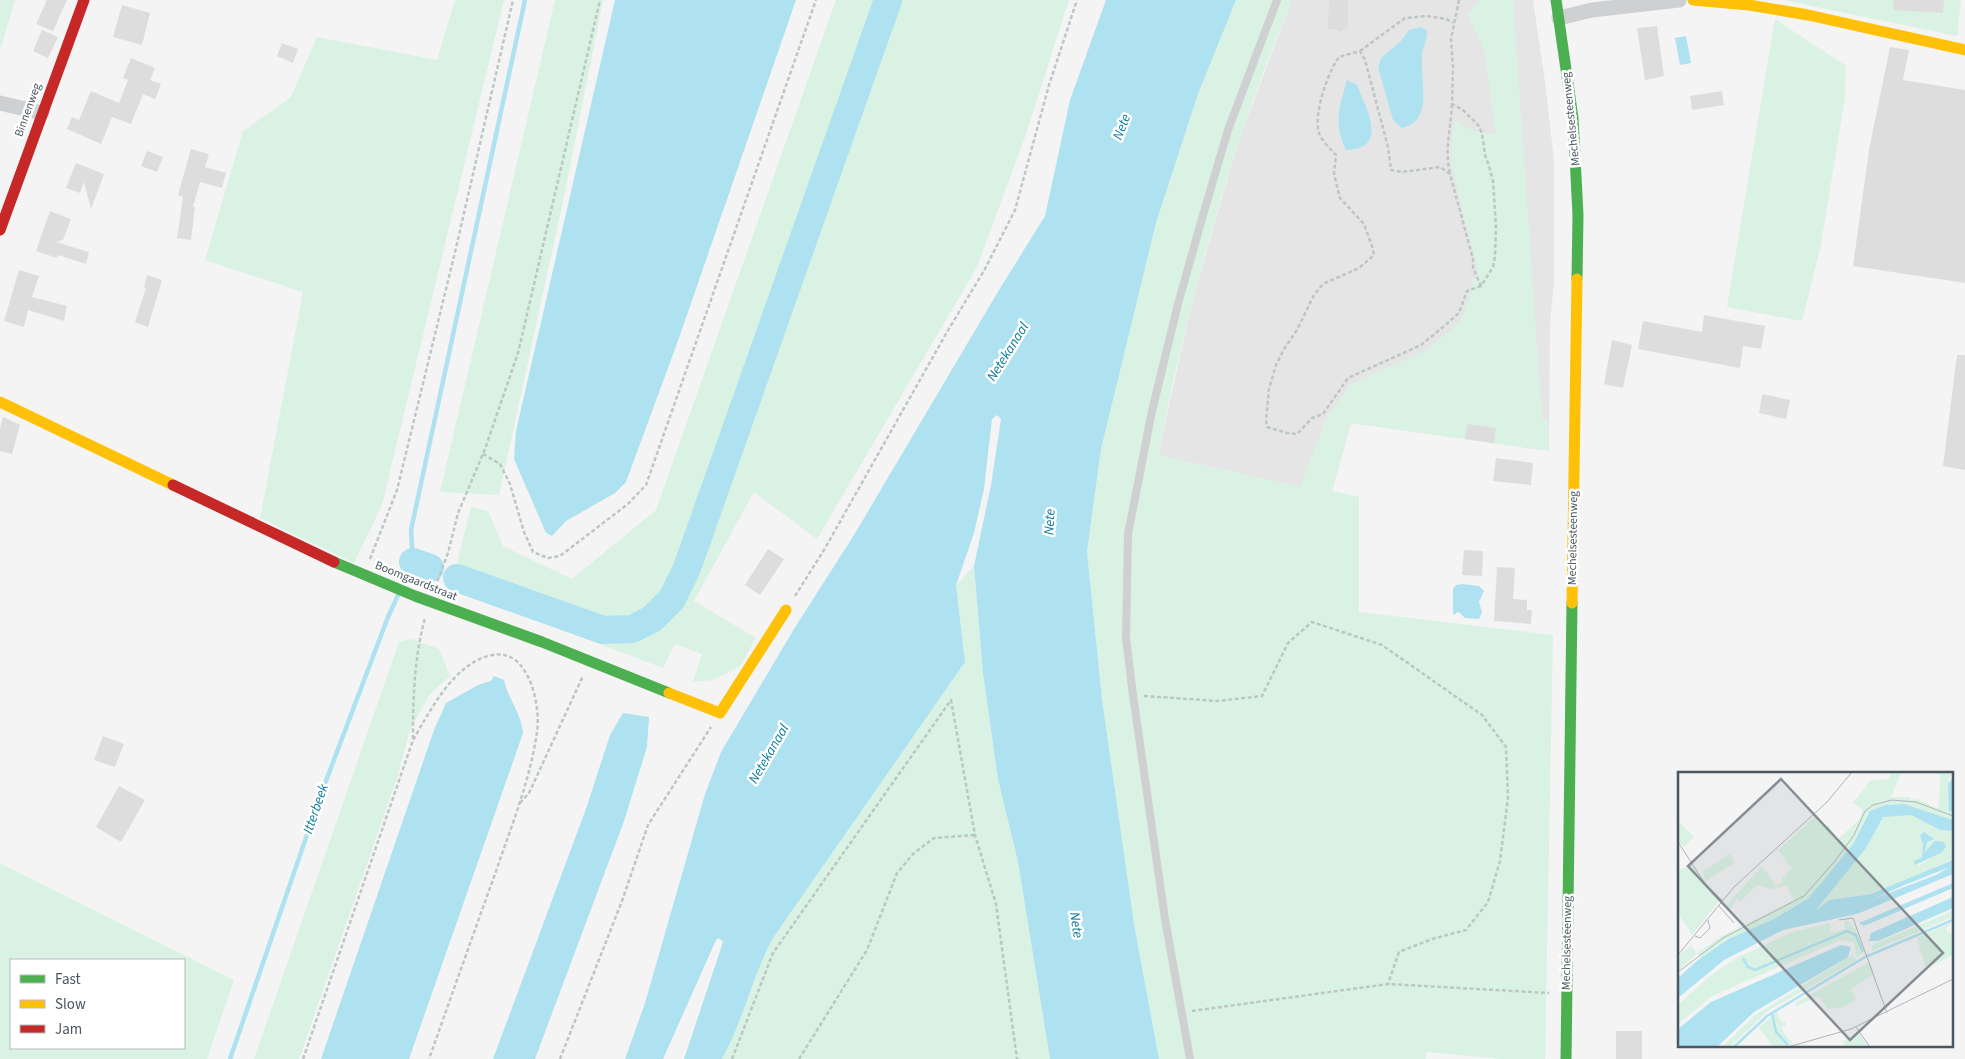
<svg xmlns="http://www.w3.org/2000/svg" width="1965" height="1059" font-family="'Source Sans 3',sans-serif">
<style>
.education{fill:#e6e5e6}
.green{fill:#d9f2e3;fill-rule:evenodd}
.water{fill:#aee2f0}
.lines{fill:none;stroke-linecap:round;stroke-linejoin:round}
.stream{stroke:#aee2f0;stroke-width:4.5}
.river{stroke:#aee2f0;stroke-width:28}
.building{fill:#ddddde}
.path{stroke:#bcc7c4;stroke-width:2.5;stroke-dasharray:4 2.5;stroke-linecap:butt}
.lane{stroke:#ced0d2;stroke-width:8}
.street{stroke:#ced0d2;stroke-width:15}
.fast{stroke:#4caf50;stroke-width:11}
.slow{stroke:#ffc107;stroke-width:11}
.jam{stroke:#c62828;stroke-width:11}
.labels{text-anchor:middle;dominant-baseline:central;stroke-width:5;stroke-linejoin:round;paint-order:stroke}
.street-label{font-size:12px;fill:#4a5661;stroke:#fff}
.water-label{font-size:14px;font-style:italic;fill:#0c7c9b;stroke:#fff}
.inset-river{fill:none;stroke:#aee2f0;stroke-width:2.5}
.inset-road{fill:none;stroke:#b0b5b9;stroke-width:1}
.view{fill:#868d94;fill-opacity:0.15;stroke:#868d94;stroke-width:2.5}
.inset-edge{fill:none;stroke:#4a5661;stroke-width:2.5}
</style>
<rect width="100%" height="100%" fill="#f4f4f4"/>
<path class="education" d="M1292,0H1533L1545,82L1554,160V281L1550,323L1549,451L1351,423L1332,491L1300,487L1158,455L1191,307L1216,218L1241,134Z"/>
<path class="green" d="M0,0H15L0,51Z
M455,0H504L382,505L354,563L260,518L303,292L205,260L243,131L291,97L317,37L437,60Z
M555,0H603L564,197L499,495L440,492Z
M836,0H1069L1025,137L977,267L817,539L754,492L694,601L756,638L740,666L713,680L693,682L702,654L675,644L663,668L451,588L471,507L488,511L503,546L572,579L656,510Z
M1236,0H1292C1274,45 1256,89 1241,135C1207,239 1179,347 1158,455L1300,487L1326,419L1351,384L1425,351L1448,333L1463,317L1471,294L1473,280L1479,276L1451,163L1454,120L1473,131L1496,135L1484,49L1467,15L1480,0H1513L1542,417L1548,421L1549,451L1351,423L1332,491L1359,497V612L1553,635L1545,1059H1502L1427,1052L1426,1059H1159L1134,924L1102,699L1087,552L1101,449L1156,223L1198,94Z
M1783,0H1961L1957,36Z
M1775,19L1846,66L1845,98L1821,244L1802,321L1727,307Z
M974,566L983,673L998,779L1018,862L1050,1059H722C743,1021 752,977 773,938L965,662L956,585Z
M412,639L439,649L450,676L429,695L410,730L397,778L299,1059H254L399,642Z
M0,863L234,980L207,1059H0ZM11,960H184V1048H11Z"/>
<path class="water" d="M615,0H796L679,338L626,482L615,493L566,521L552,536L546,533L514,459L516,431Z
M1106,0H1236L1198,94L1156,223L1101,449L1087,552L1102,699L1134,924L1159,1059H1050L1018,862L998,779L983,673L974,566L991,485L1001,419L997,415L992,419L984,489L974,533L956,585L965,662L773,938C752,977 743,1021 722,1059H684L723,942L719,938L716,940L663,1059H625L645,1003L705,794L721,752L794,629L854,535L999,290L1045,216L1070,100Z
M1421,27L1427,31C1427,42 1422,48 1422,57C1420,81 1434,121 1402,128L1393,120L1378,67L1381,58L1401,41L1409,30Z
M1686,36L1691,63L1680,65L1675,38Z
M1347,80L1357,85C1366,108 1390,149 1346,150C1333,122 1339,109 1347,80Z
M1462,584L1479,586L1484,591L1479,602L1482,612L1479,619L1465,618L1460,613L1457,612L1454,615L1453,613V589L1456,585Z
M494,676L504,680C508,699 521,712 523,733L409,1059H321L434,730L446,703L478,685L491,681Z
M623,713L649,717L647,747L624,821L535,1059H493L587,806L610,735Z"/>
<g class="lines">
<path class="stream" d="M403,584L413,562L411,530L525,0
M230,1059L321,794L388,617L399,593"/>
<path class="river" d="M413,562L430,568
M457,578L603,630L632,629L652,619L672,599L687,568L888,0"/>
</g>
<path class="building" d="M47,0H67L53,31L36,24Z
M1329,0H1348V27L1340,32L1335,29H1328Z
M1894,0H1944L1943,13L1893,10Z
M122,5L150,13L142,45L113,37Z
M1657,26L1664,76L1645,80L1637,28Z
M42,30L58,37L48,58L33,51Z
M282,43L298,49L293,63L277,56Z
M1890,47L1909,50L1903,80L1965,90V283L1853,266L1869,150Z
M131,58L155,68L150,80L161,84L155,99L143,94L131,124L112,117L101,144L67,129L72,117L79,120L91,91L119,103L128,80L123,78Z
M1722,91L1724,105L1692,110L1690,96Z
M191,149L209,154L205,167L226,173L222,188L200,182L193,207H195L191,240L177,238L183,197L178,195Z
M147,151L163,157L157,172L141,166Z
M76,163L104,174L91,209L84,182L80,193L66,188Z
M50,211L71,219L63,240L56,242L89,252L86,264L58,255L57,258L36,251Z
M19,270L39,276L32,297L67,306L64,321L28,310L24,327L4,321Z
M147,275L162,280L148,327L135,322L146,288L144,287Z
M1704,315L1765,326L1761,349L1743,346L1740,368L1638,349L1643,321L1702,332Z
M1612,340L1632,345L1623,388L1604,384Z
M1957,355H1965V470L1943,466Z
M1762,394L1790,400L1786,419L1759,413Z
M3,417L20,425L12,454L0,451V428Z
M1467,424L1496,428L1494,443L1465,439Z
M1496,458L1533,463L1531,485L1493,481Z
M768,549L784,559L760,595L745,585Z
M1464,550L1483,551L1482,576L1462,575Z
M1497,567L1515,568L1513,599L1527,600V610H1532L1531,624L1494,621Z
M103,736L124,744L115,767L94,760Z
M119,786L145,800L121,842L96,827Z
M1616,1031H1642V1059H1616Z"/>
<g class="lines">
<path class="path" d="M1459,0L1451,39L1453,68L1452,104L1463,110L1478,125L1482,133L1485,155L1489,166L1493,181L1496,226L1495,256L1493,267L1481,286L1467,291L1459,313L1443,327L1421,345L1348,378L1323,414L1312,418L1297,434L1287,433L1267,427L1266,420L1269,389L1276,365L1284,349L1297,330L1314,295L1323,284L1359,268L1374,255L1372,246L1364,224L1340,198L1334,174L1336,155C1330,149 1322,141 1319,133C1313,114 1328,72 1339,57L1360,51L1365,60L1388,147L1391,170L1402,172L1440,167L1450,174L1473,259V268L1481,286
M1360,51L1405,18L1427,16L1446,19L1453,23
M1450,173C1444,151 1451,127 1452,104
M483,454L500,464L510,484L524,532L533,552L548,558L560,556L628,504L646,485L816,0
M370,559L397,490L456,248L513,0
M435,587L448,553L458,513L485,449L518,353L600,0
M795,596L824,550L947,332L985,269L1015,210L1049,85L1077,0
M1144,696L1218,701L1262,696L1288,643L1312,622L1382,645L1482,715L1506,747L1508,798L1500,861L1488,902L1466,930L1432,939L1399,952L1388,984
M413,739C413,697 414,659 425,618
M520,803L529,793L583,676
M1192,1011L1388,984L1549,993
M303,1059L413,740C430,711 455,661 493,655C529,648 541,706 537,732C530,781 511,827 495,874C473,935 451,997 429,1059
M560,1059L622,901L648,825L711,727
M732,1059L773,953L951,700L975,835L996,904L1017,1059
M799,1059L867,950L897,873L914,853L934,838L975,835"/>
<path class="lane" d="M1190,1059L1165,919L1133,695L1126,638L1128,534L1152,411L1178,304L1203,215L1228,130L1277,0"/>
<path class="street" d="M1559,18L1592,10L1679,0
M0,103L42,113"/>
<path class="fast" d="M1556,0L1573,118L1578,215L1577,279
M334,562L415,596L542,642L669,693
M1566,1059L1572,603"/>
<path class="slow" d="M1693,0L1749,5L1808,15L1965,50
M0,402L173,485
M1572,603L1577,279
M669,693L720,713L786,610"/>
<path class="jam" d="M0,230L84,0
M173,485L334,562"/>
</g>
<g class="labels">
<g class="street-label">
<text transform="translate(28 110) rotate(-70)">Binnenweg</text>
<text transform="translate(1571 119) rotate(-96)">Mechelsesteenweg</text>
<text transform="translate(1573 538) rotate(-89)">Mechelsesteenweg</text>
<text transform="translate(416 581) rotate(22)">Boomgaardstraat</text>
<text transform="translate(1567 943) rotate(-89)">Mechelsesteenweg</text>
</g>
<g class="water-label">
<text transform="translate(1122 127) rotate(-69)">Nete</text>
<text transform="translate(1008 352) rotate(-58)">Netekanaal</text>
<text transform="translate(1050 522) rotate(-87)">Nete</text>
<text transform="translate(769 754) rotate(-60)">Netekanaal</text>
<text transform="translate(316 809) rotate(-71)">Itterbeek</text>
<text transform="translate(1076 925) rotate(81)">Nete</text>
</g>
</g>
<g transform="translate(1678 772)">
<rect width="275" height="275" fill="#f4f4f4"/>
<path d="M214,0H223L213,25H232L231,28L239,27L258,36L261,35L262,3L251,0H275L271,7V40L275,39V48L226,32L207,33L190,41L175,72L131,126L96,147L51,168L23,186L19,181L44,164L116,128L108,113L94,117L79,113L62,130L60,125L52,137L47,135L84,94L98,114L105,110L104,107L114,97L100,78L138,44L147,55L150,53L160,67L182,47L185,38L175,31L192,9L211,7ZM213,42L233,43L262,58L275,59V87L219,113L191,122L151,128L141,135L191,71L201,48ZM246,60L253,67L248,71L245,81L262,69L263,81L239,94L238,87L244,85ZM0,48L16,65L6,75L0,69ZM52,82L57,90L27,110L25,99ZM14,92L41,129L14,163L0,141V99ZM275,139V145L194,179V173ZM166,148L175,151L172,152L176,154L186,180L178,185L176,170L163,168L34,224L0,252V233L32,204L60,185L115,160L152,151L153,161L167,157ZM275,150L267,157L275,164V183L248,197L239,166ZM13,173L19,182L0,199V185ZM174,183L179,188L91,238L52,275H44L76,244ZM192,190L196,202L173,217L178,228L163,236L149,237L141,224L118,235L117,231ZM99,240L102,248L108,251V254H104L105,260L115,271L108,275H95L81,255ZM181,261L189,273L168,275L165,269Z" fill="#d9f2e3" fill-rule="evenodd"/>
<path d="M275,5V39L271,40L270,12ZM226,32L275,48V59L262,58L233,43L205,45L188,76L138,138L151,128L193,122L275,88V102L179,142L105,158L46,188L0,226V206L20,188L51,167L96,147L131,126L175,72L192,39L207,33ZM272,95L258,103L195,127L224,114ZM246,60L256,67L249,70L246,81L257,69L266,70L268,75L263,81L237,93L236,89L244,85L245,72L242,63ZM275,111V116L268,119L186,154L181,151ZM275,125V136L200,169H191L193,161ZM163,173L173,175L170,185L76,240L39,275H0V257L33,230Z" fill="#aee2f0" fill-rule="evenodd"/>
<path class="inset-river" d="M65,186L70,195L77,198L169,159L178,163L185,180M94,241L98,260L110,273M56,275L89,244L187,185L275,148"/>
<path class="inset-road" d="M0,70L28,113L45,129M41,134L56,151M161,148L175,146L209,241M17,164L22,166L32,156L30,148M0,183L56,115L149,30L174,0M0,200L45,166L126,124L157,89L176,63L187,39L195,33L214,28L238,30L275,44M178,255L192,275M110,275L173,257L275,207"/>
<path class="view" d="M103,7L265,181L172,268L10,94Z"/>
<rect width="275" height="275" class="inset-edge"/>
</g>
<rect x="10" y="959" width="175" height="90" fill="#ffffff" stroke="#b7bbc0"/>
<rect x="20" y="975" width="25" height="8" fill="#4caf50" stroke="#b7bbc0"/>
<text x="55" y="984" font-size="15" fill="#4a5661">Fast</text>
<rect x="20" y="1000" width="25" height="8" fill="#ffc107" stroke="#b7bbc0"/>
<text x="55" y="1009" font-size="15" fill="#4a5661">Slow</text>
<rect x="20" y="1025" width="25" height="8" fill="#c62828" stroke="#b7bbc0"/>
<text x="55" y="1034" font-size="15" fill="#4a5661">Jam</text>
</svg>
